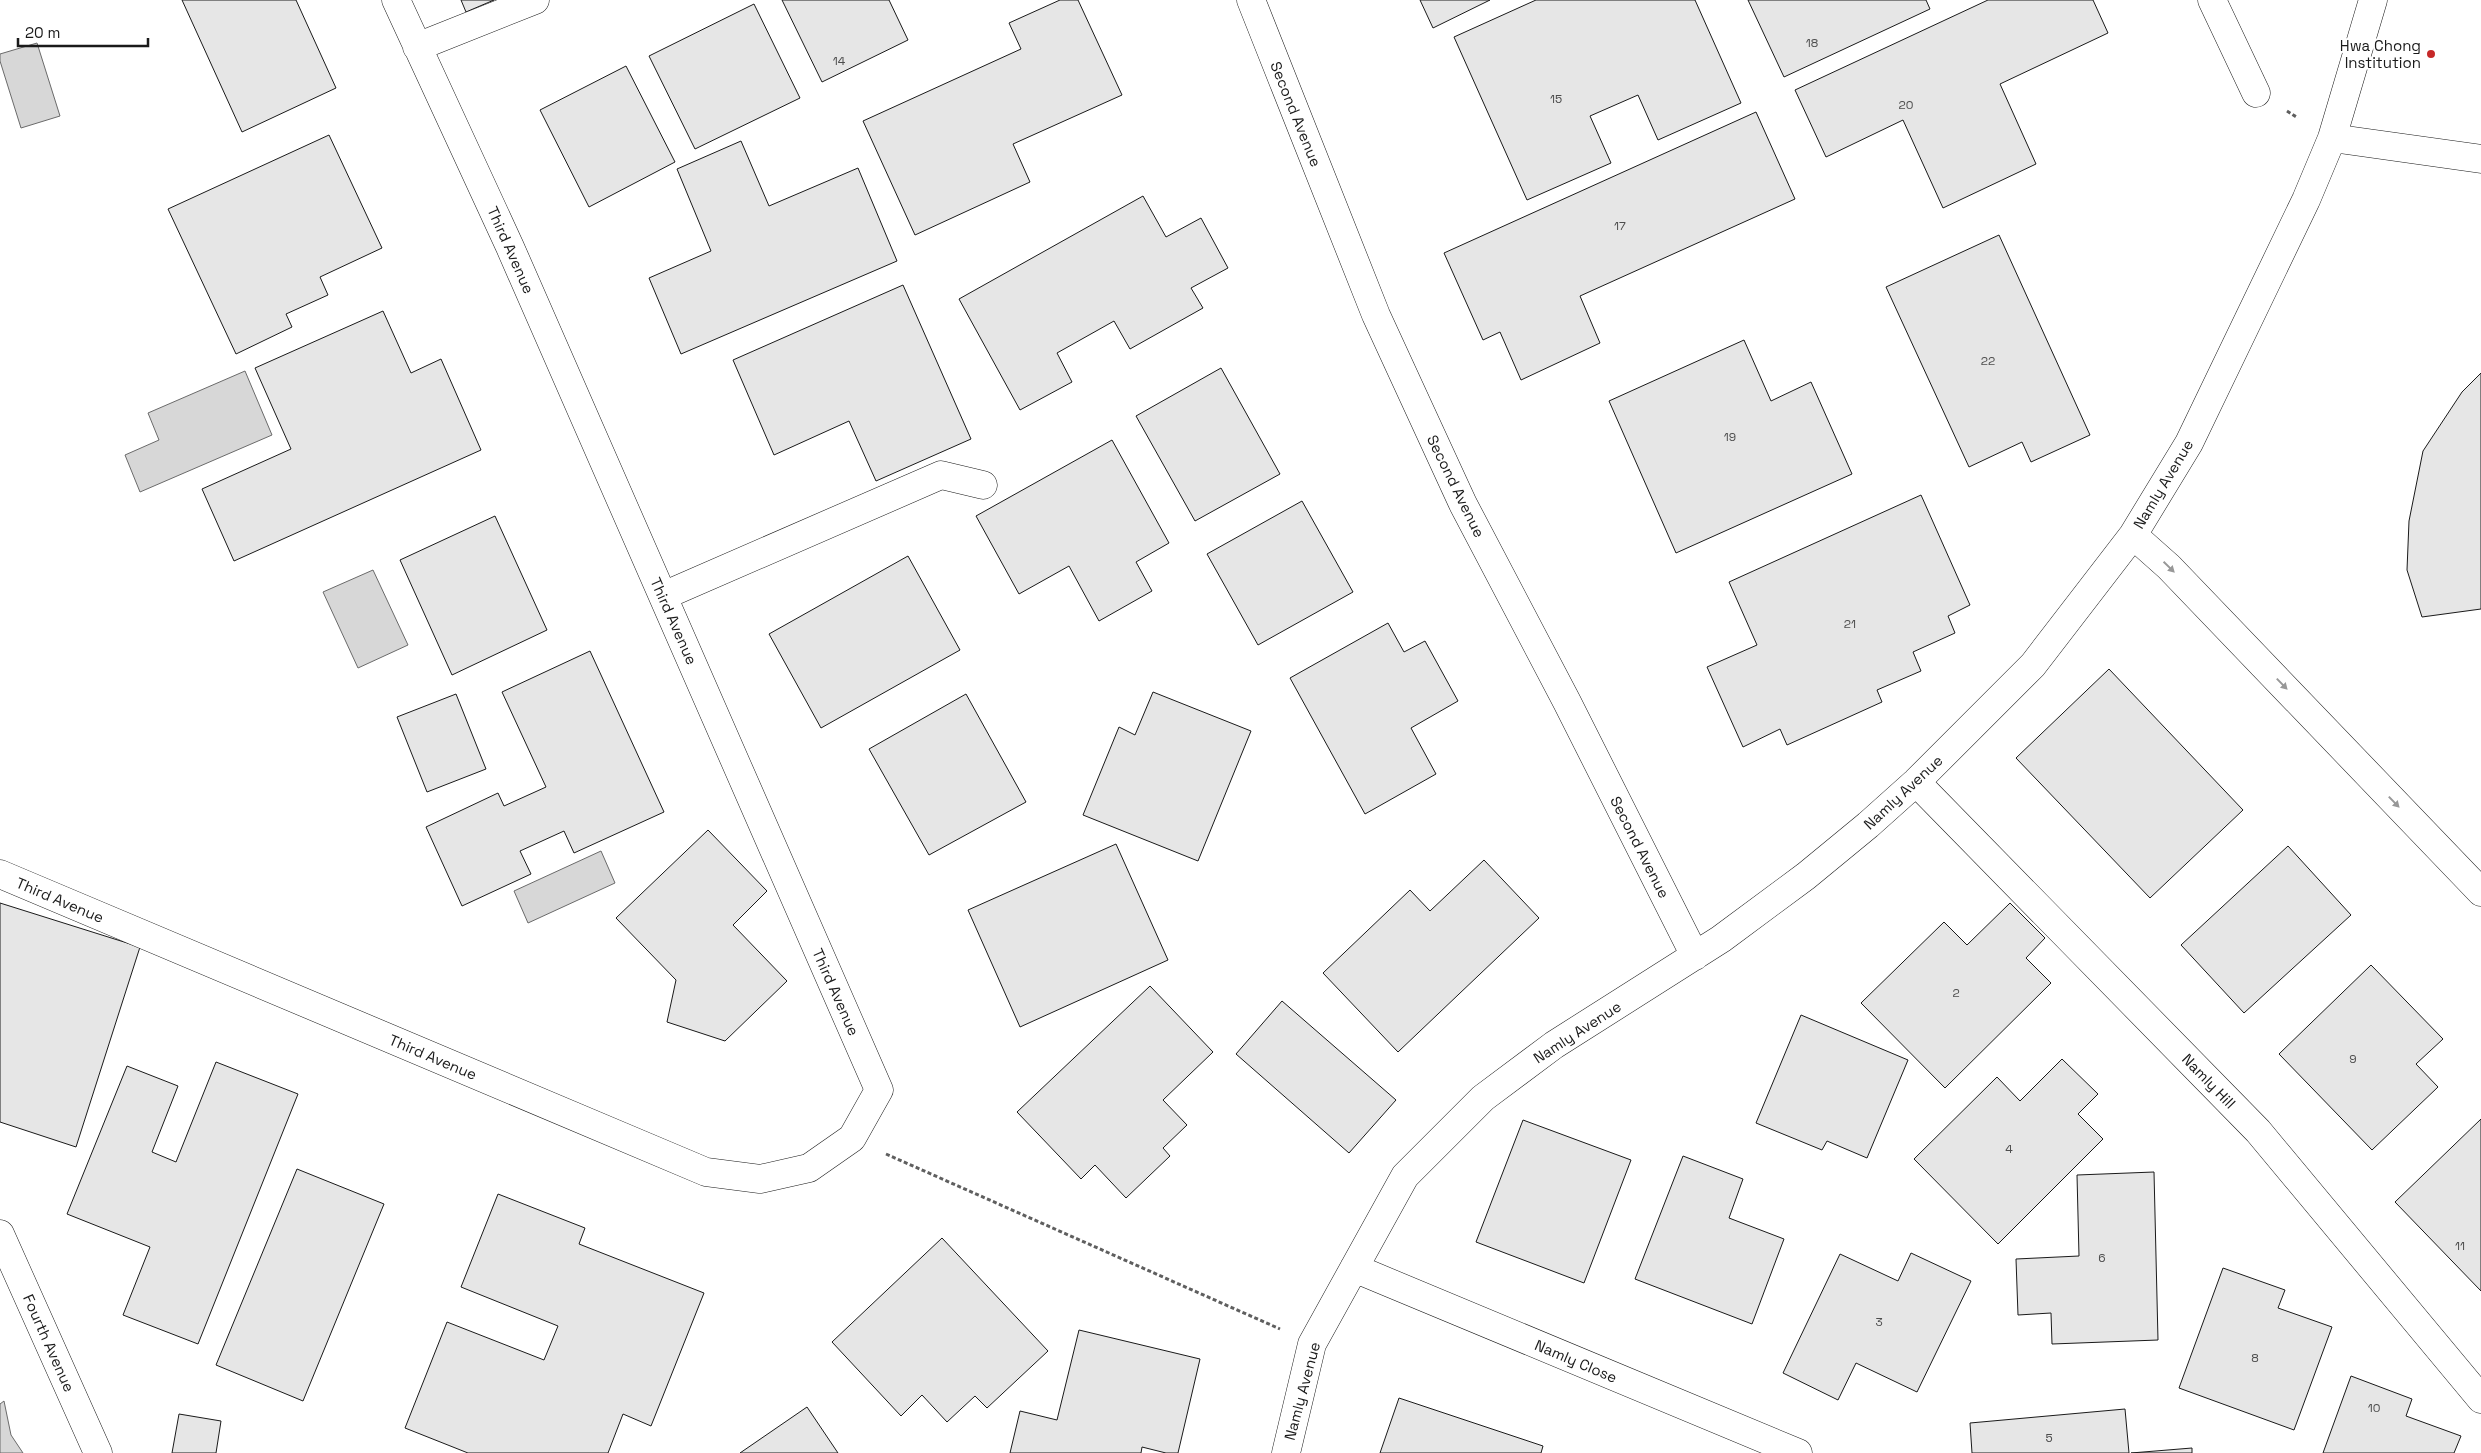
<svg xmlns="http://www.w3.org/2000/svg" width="2481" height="1453" font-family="'Space Grotesk',sans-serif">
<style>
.water{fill:#d7d7d7;stroke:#6a6a6a}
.building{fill:#e6e6e6;stroke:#1a1a1a}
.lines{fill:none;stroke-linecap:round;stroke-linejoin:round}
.minor-casing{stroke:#1a1a1a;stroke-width:29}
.path{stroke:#5f5f5f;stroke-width:3;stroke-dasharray:4 2.5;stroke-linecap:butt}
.minor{stroke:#fff;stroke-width:28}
.oneway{fill:#989898}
.poi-dot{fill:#c62828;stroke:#fff;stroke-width:2}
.labels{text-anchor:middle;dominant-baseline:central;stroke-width:4;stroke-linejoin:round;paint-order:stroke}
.number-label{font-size:12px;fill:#4d4d4d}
.poi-label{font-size:15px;fill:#1a1a1a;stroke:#fff;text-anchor:end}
.street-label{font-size:15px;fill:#1a1a1a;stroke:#fff}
</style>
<rect width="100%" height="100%" fill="#fff"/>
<path class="water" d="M37,43L60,116L21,128L0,61V54Z
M245,371L272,435L140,492L125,455L159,440L148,413Z
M373,570L408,645L358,668L323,592Z
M601,851L615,883L528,923L514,891Z
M4,1401L11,1435L23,1453H0V1404Z"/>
<path class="building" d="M182,0H296L336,88L242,132Z
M461,0H494L466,12Z
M782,0H889L908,40L822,82Z
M1060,0H1078L1122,95L1013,144L1030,182L915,235L863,121L1021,49L1009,23Z
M1420,0H1490L1433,28Z
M1536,0H1695L1741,103L1658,140L1638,95L1590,116L1611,163L1527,200L1454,37Z
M1748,0H1926L1930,9L1784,77Z
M1988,0H2093L2108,33L2000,84L2036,164L1943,208L1903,120L1826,157L1795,90Z
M754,4L800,98L695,149L649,56Z
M626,66L675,162L589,207L540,110Z
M1756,112L1795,199L1580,296L1600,343L1521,380L1500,332L1483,340L1444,253Z
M329,135L382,248L320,277L328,295L286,314L292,327L236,354L168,209Z
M741,141L769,206L858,168L897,261L681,354L649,278L711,251L677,169Z
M1143,196L1166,237L1201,218L1228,268L1191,288L1203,308L1130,349L1114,321L1057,353L1072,382L1020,410L959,299Z
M1999,235L2090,435L2031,462L2022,442L1969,467L1886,287Z
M903,285L971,439L876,481L849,421L774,455L733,360Z
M383,311L411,373L441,359L481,450L234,561L202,489L291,449L255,368Z
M1744,340L1771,401L1811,382L1852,474L1676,553L1609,401Z
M1221,368L1280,474L1195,521L1136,416Z
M2481,373V609L2422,617L2407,570L2409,521L2423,451L2462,392Z
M1112,440L1169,543L1136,562L1152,591L1099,621L1069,566L1019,594L976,516Z
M1921,495L1970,605L1948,616L1955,633L1913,652L1921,671L1877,690L1882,702L1787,745L1780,729L1743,747L1707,667L1757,645L1729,582Z
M1302,501L1353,592L1258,645L1207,554Z
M495,516L547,630L452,675L400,560Z
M908,556L960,650L821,728L769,634Z
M1388,623L1404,652L1425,641L1458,701L1411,728L1436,774L1365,814L1290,678Z
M590,651L664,812L574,853L564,831L520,851L531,874L462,906L426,827L498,793L504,806L546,787L502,692Z
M2109,669L2243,810L2150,898L2016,758Z
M1153,692L1251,731L1198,861L1083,815L1119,727L1135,735Z
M456,694L486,769L427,792L397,717Z
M966,694L1026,802L929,855L869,749Z
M708,830L767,891L733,925L787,981L725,1041L667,1022L676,980L616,918Z
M1116,844L1168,960L1020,1027L968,910Z
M2288,846L2351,915L2244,1013L2181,945Z
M1484,860L1539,918L1398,1052L1323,973L1410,890L1430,911Z
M0,903L140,947L76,1147L0,1122Z
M2010,903L2045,938L2026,958L2051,983L1945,1088L1861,1003L1944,922L1967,945Z
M2371,965L2443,1039L2416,1064L2438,1087L2372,1150L2279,1054Z
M1150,986L1213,1052L1163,1100L1187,1125L1163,1148L1170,1156L1126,1198L1095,1165L1081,1179L1017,1112Z
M1282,1001L1396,1100L1349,1153L1236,1054Z
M1801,1015L1908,1060L1867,1158L1827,1141L1822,1150L1756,1123Z
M2062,1059L2098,1094L2078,1114L2103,1139L1998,1244L1914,1159L1997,1077L2020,1101Z
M216,1062L298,1094L198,1344L123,1315L150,1247L67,1214L127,1066L178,1086L152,1152L176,1162Z
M2481,1119V1291L2395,1202Z
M1523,1120L1631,1160L1584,1283L1476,1242Z
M1683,1156L1743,1179L1729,1218L1784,1239L1752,1324L1635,1279Z
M297,1169L384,1204L303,1401L216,1365Z
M2154,1172L2158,1340L2052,1344L2051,1313L2018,1315L2016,1259L2079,1256L2077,1175Z
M498,1194L585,1228L579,1244L704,1293L651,1426L623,1414L608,1453H468L405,1428L447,1322L544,1360L558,1326L461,1287Z
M942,1238L1048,1351L987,1408L975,1396L947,1422L922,1395L901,1416L832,1342Z
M1911,1253L1971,1281L1917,1392L1856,1363L1838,1400L1783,1373L1840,1254L1898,1281Z
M2223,1268L2285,1290L2278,1308L2332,1327L2294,1430L2179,1388Z
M1079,1330L1200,1359L1178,1453H1166L1142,1447L1141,1453H1010L1020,1411L1057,1420Z
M2351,1376L2412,1399L2406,1416L2461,1436L2454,1453H2323Z
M1399,1398L1543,1446L1541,1453H1380Z
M807,1407L838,1453H740Z
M2125,1409L2129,1453H1972L1970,1423Z
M179,1414L221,1421L216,1453H172Z
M2192,1448V1453H2131Z"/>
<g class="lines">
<defs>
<path id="minor" d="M1251,0L1376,315L1463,504L1567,702L1695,956
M2212,0L2256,93
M417,47L535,0
M2332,138L2481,159
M2133,535L2169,567L2481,892
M663,596L941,475L983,485
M1916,782L2258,1131L2481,1399
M0,874L706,1172L760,1179L809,1168L852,1138L879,1090L510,247L396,0
M0,1234L98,1453
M1354,1268L1798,1453
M1286,1453L1312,1344L1405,1176L1483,1098L1554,1045L1721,939L1806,876L1868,825L1916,782L2033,665L2133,535L2189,443L2306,200L2332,138L2373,0"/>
</defs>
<use href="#minor" class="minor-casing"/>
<path class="path" d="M2287,111L2298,118
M886,1154L1280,1329"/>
<use href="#minor" class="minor"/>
</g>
<defs><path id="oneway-solid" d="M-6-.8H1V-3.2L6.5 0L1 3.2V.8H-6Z" transform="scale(1.25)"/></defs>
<g class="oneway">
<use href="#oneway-solid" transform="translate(2169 567) rotate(44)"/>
<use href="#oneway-solid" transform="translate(2282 684) rotate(46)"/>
<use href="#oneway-solid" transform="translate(2394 802) rotate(46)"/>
</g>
<circle class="poi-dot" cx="2431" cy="54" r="5"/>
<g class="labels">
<g class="number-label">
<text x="1812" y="43">18</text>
<text x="839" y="61">14</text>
<text x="1556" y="99">15</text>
<text x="1906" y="105">20</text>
<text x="1620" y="226">17</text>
<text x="1988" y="361">22</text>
<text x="1730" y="437">19</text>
<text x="1850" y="624">21</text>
<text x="1956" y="993">2</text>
<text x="2353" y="1059">9</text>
<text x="2009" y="1149">4</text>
<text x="2460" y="1246">11</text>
<text x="2102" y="1258">6</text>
<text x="1879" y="1322">3</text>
<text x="2255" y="1358">8</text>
<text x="2374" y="1408">10</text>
<text x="2049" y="1438">5</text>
</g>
<g class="poi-label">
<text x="2421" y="45">Hwa Chong<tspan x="2421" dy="17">Institution</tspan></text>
</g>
<g class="street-label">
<text transform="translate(1296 114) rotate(68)">Second Avenue</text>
<text transform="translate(511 250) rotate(66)">Third Avenue</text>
<text transform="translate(2163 484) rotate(-59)">Namly Avenue</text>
<text transform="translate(1456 486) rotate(64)">Second Avenue</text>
<text transform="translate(674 621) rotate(66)">Third Avenue</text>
<text transform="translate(1903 792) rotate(-43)">Namly Avenue</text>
<text transform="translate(1640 847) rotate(63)">Second Avenue</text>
<text transform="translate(60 900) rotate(23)">Third Avenue</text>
<text transform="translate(836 992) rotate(66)">Third Avenue</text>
<text transform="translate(1577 1032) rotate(-33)">Namly Avenue</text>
<text transform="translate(433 1057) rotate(23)">Third Avenue</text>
<text transform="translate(2209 1081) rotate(46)">Namly Hill</text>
<text transform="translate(49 1343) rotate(66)">Fourth Avenue</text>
<text transform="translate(1576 1361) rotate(23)">Namly Close</text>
<text transform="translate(1302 1391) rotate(-75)">Namly Avenue</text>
</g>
</g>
<path d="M18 38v8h130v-8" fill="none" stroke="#1a1a1a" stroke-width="2.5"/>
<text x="25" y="38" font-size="15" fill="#1a1a1a" stroke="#ffffff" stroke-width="4" paint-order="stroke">20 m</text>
</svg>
